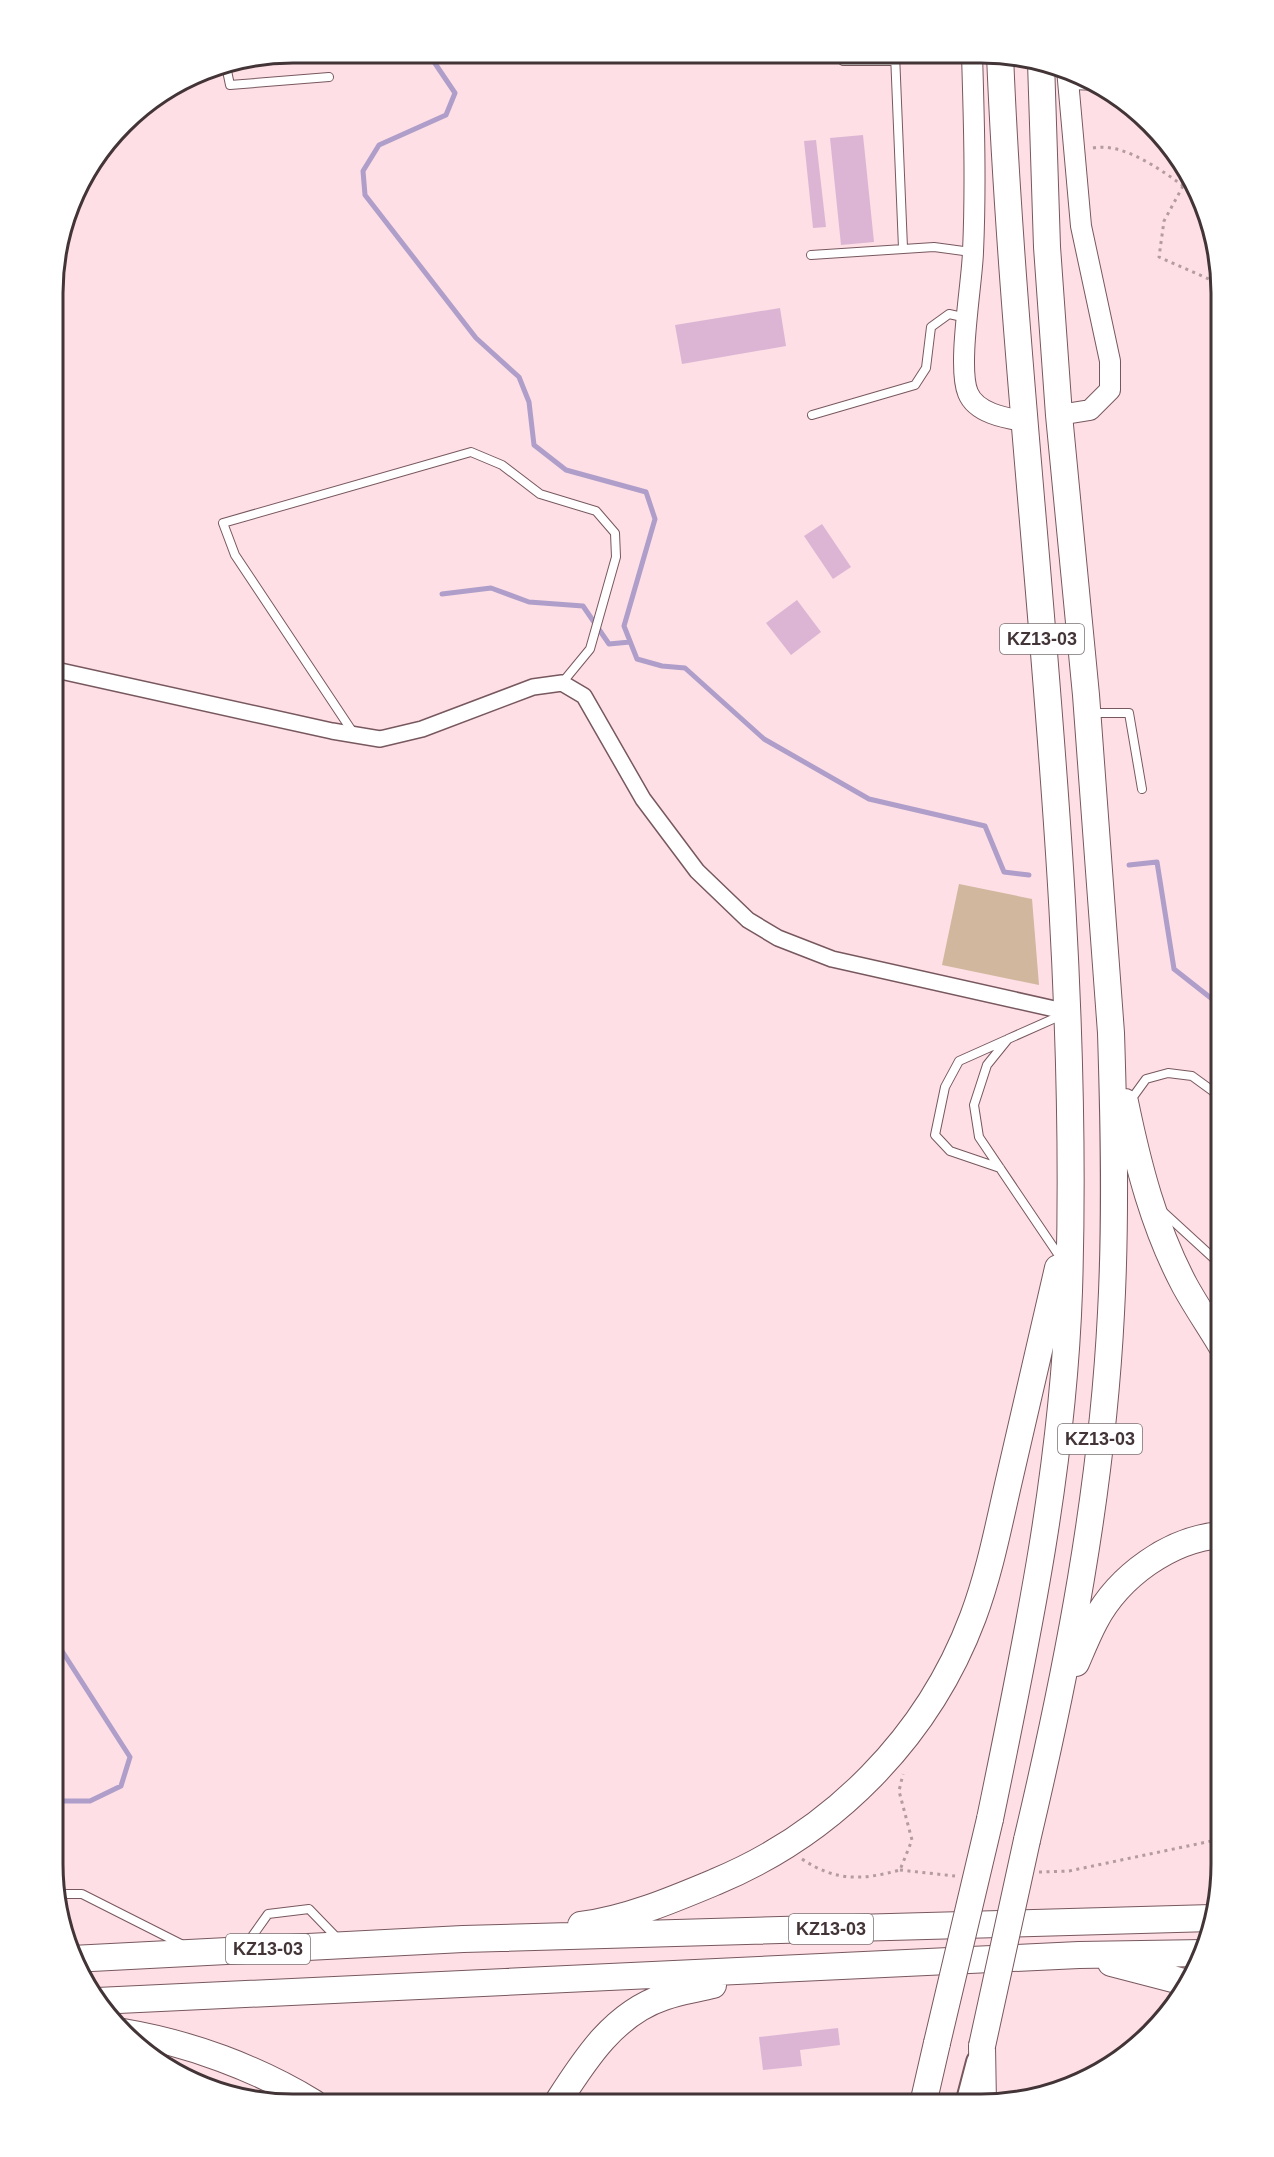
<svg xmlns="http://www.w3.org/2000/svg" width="1274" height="2157" font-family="Helvetica,sans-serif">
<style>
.green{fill:#d0b79d}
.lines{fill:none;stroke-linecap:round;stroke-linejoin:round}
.stream{stroke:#ae9ec9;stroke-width:5}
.building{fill:#ddb5d4}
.service-casing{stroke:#78585f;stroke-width:10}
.minor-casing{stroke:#78585f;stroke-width:18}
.tertiary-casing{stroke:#78585f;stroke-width:22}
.secondary-casing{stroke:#78585f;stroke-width:26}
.trunk-casing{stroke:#78585f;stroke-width:28}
.path{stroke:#b39b9f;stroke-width:3;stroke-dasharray:3 4.5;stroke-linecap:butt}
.service{stroke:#fff;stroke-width:8}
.minor{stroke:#fff;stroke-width:15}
.tertiary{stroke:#fff;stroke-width:20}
.secondary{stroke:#fff;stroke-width:22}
.trunk{stroke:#fff;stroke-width:26}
.trunk-bridge-casing{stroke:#78585f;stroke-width:28;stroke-linecap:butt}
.trunk-bridge{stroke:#fff;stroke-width:26}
.labels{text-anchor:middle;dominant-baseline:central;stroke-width:5;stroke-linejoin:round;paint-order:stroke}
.shield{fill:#fff;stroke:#7b7273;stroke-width:1.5}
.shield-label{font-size:18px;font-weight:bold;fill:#433537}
.rim{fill:none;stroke:#433537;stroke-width:3}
</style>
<rect width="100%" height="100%" fill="#fddfe5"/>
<path class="green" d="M959,884L1032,899L1039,985L942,965Z"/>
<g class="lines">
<path class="stream" d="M428,53L455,93L446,115L379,145L363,171L365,195L476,338L519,377L529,402L534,445L566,470L646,492L655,519L624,626L637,659L662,666L685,668L764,739L869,799L985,826L1004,872L1029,875
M442,594L491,588L529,602L583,606L609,644L630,642
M1129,865L1157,862L1174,969L1221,1006
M53,1801H90L121,1786L130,1757L53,1637"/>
</g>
<path class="building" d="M863,135L874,242L841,245L830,138Z
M816,140L826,227L813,228L804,141Z
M780,308L786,346L682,364L675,325Z
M822,524L851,567L833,579L804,536Z
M797,600L821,632L791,655L766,623Z
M838,2028L840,2045L800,2050L802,2066L763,2070L759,2037Z"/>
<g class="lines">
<defs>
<path id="service" d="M833,54L843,61H895
M895,54L903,248
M226,66L230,85L329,77
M1069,85L1100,86
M811,255L934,247L971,252
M812,415L915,385L926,368L931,327L949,314L967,318
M1091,713H1129L1142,789
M354,734L235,555L223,523L471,452L502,465L540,494L596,511L615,533L616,557L590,649L562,683
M1062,1015L1008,1039L987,1065L974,1105L979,1137L1062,1260
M1130,1101L1146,1079L1168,1073L1192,1076L1214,1092L1221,1115
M1000,1168L950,1151L935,1135L945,1087L959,1061L1006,1040
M1161,1210L1221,1265
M58,1894H82L183,1945
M246,1945L268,1914L309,1909L339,1940"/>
<path id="minor" d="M56,670L332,731L380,739L422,729L533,687L562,683L584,696L643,799L697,871L748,920L778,938L832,959L1068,1012"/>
<path id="tertiary" d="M972,54C974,120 976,186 973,252C972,284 957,367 968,393C976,413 1005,418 1023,421
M1059,415L1090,410L1110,390V361L1081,226L1067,69"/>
<path id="secondary" d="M967,2104L978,2062"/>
<path id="trunk" d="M1125,1102C1138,1165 1154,1228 1185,1286C1196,1306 1209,1325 1221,1345
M1076,1663C1082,1649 1088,1634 1095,1621C1119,1576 1170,1539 1221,1535
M990,1819C1026,1644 1063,1470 1069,1291C1082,878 1017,467 1000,55
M1027,1840C1068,1667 1102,1491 1111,1313C1116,1220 1114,1126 1111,1033L1086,695L1059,415L1047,247L1041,62
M581,1925C627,1919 672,1900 715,1882C833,1833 928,1737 973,1617C990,1572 999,1523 1010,1476C1026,1407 1042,1337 1058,1268
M72,1959L463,1939L1212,1918
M1111,1963L1188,1983
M97,2001L1079,1955L1204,1953
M123,2032C189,2043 257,2068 314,2103
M982,2046L983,2104
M557,2103C584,2061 613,2014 664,1997C679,1991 697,1989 713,1985
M923,2104L937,2043"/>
</defs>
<use href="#service" class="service-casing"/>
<use href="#minor" class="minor-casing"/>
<use href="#tertiary" class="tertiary-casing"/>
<use href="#secondary" class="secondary-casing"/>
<use href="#trunk" class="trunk-casing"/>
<path class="path" d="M1093,148C1129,141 1175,181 1203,200
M1183,186L1164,221L1159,257L1220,284
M802,1859C836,1882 863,1880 900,1870L912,1840L899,1791L903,1774
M900,1870L955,1876
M1039,1872L1069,1871L1221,1839"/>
<use href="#service" class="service"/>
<use href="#minor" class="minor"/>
<use href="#tertiary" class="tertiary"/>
<use href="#secondary" class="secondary"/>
<use href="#trunk" class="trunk"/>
<defs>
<path id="trunk-bridge" d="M937,2043L990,1819
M982,2046L1027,1840"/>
</defs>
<use href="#trunk-bridge" class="trunk-bridge-casing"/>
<use href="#trunk-bridge" class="trunk-bridge"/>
</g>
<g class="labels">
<g class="shield">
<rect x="1000" y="624" width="84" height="30" rx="4.5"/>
<rect x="1058" y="1424" width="84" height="30" rx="4.5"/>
<rect x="789" y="1914" width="84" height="30" rx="4.5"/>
<rect x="226" y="1934" width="84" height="30" rx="4.5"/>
</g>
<g class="shield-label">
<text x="1042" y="639">KZ13-03</text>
<text x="1100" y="1439">KZ13-03</text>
<text x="831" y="1929">KZ13-03</text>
<text x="268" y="1949">KZ13-03</text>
</g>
</g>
<path d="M0 0H1274V2157H0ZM293 63H981A230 230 0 0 1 1211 293V1864A230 230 0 0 1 981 2094H293A230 230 0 0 1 63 1864V293A230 230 0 0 1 293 63Z" fill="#fff" fill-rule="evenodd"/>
<path class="rim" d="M293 63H981A230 230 0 0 1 1211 293V1864A230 230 0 0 1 981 2094H293A230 230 0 0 1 63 1864V293A230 230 0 0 1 293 63Z"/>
</svg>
